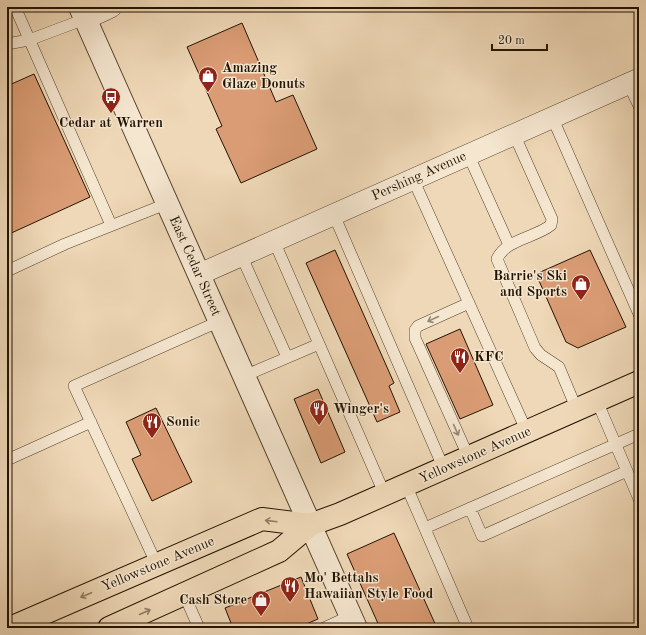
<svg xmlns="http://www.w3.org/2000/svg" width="646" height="635" font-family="'Old Standard TT',serif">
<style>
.building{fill:#da9c74;stroke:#221300}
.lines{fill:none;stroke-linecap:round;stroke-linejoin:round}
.service-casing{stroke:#55442e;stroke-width:12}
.minor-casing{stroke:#55442e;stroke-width:22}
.tertiary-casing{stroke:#55442e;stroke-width:24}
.primary-casing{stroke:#221300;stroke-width:24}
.service{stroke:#f5e6d0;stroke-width:11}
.minor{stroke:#f5e6d0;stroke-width:21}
.tertiary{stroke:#f5e6d0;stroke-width:22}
.primary{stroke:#efd8b7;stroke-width:22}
.oneway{stroke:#968772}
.oneway2{stroke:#937f65}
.labels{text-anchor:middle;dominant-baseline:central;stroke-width:3;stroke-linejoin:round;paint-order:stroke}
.poi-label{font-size:14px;font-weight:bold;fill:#221300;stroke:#f5e6d0;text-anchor:start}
.street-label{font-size:14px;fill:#221300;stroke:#f5e6d0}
</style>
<rect width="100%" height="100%" fill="#efd8b7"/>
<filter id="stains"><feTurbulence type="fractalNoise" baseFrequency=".005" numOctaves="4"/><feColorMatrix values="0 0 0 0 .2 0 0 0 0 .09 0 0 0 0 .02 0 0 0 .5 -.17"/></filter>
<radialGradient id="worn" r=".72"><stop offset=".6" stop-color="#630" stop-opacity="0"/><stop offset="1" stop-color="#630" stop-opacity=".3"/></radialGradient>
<path class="building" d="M242,23L276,102L293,95L317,149L241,183L216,129L222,126L187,47Z
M34,74L90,197L7,235V86Z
M335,250L394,383L389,386L400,412L377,422L306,263Z
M590,250L626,327L578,348L566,342L536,274Z
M460,329L493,405L460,419L426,344Z
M318,389L345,452L321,463L294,399Z
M156,408L192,482L152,501L132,459L141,455L126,422Z
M394,533L437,628H380L347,554Z
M301,577L318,619L297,628H233L225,608Z"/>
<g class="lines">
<defs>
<path id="service" d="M15,7L111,225
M7,44L29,40L85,19
M628,83L639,106
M552,117L639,314
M514,134L552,219L551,225C535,238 506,239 497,259L535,348L541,355L559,367L577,410
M468,154L509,245
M413,179L527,432
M334,215L444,469
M274,241L385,495
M241,255L287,357
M7,271L65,244L166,204
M469,303L418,326L415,330V338L469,458
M244,376L319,344
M597,401L639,499
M7,460L91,422
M406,485L468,628
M470,508L482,536L627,471
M425,528L639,434
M157,565L74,386L220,321
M184,594L199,628
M324,628L350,616"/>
<path id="minor" d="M85,19L111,7
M200,274L639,79"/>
<path id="tertiary" d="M80,7L356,628"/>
<path id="primary" d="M10,628L262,519L310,525
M109,628L279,551L310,525L340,514L639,382"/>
</defs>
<use href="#service" class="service-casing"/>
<use href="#minor" class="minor-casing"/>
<use href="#tertiary" class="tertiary-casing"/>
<use href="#primary" class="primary-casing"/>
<use href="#service" class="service"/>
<use href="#minor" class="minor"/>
<use href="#tertiary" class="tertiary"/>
<use href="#primary" class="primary"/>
</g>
<defs><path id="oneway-shaft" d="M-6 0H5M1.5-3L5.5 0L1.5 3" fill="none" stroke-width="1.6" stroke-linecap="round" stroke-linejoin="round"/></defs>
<g class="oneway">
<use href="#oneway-shaft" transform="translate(433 319) rotate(155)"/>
<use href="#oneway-shaft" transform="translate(456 430) rotate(66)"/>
</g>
<g class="oneway2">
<use href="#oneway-shaft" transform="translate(271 521) rotate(-173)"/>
<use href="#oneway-shaft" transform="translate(86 595) rotate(157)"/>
<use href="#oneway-shaft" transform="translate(145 612) rotate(-24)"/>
</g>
<defs>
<symbol id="shop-pin" viewBox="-11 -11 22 30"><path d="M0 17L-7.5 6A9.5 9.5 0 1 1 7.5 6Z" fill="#8f2418" stroke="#f5e6d0"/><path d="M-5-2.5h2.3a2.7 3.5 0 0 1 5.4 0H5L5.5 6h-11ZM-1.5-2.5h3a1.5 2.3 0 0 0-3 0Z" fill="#fff"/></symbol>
<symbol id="bus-pin" viewBox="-11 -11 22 30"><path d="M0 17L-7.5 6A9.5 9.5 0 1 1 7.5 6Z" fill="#8f2418" stroke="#f5e6d0"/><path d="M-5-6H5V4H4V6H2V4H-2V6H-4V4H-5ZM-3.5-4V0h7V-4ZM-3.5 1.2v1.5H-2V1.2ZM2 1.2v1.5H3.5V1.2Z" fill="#fff"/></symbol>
<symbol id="restaurant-pin" viewBox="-11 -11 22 30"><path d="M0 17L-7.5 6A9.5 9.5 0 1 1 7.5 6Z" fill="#8f2418" stroke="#f5e6d0"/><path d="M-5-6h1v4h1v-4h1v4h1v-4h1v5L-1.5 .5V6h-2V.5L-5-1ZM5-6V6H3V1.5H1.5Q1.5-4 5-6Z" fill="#fff"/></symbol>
</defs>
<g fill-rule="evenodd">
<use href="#shop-pin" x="197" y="65" width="22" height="30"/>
<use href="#bus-pin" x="100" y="86" width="22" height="30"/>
<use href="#shop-pin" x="570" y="273" width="22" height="30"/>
<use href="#restaurant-pin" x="449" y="346" width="22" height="30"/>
<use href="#restaurant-pin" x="308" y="398" width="22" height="30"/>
<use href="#restaurant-pin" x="141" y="411" width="22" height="30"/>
<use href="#restaurant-pin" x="279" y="575" width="22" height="30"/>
<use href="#shop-pin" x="250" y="589" width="22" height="30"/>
</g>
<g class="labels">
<g class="poi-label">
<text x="222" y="68">Amazing<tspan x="222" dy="16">Glaze Donuts</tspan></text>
<text x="111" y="123" text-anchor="middle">Cedar at Warren</text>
<text x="567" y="276" text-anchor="end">Barrie's Ski<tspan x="567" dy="16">and Sports</tspan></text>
<text x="474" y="357">KFC</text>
<text x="333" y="409">Winger's</text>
<text x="166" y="422">Sonic</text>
<text x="304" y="578">Mo' Bettahs<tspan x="304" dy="16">Hawaiian Style Food</tspan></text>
<text x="247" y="600" text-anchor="end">Cash Store</text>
</g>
<g class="street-label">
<text transform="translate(419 176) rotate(-24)">Pershing Avenue</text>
<text transform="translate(195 266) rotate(66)">East Cedar Street</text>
<text transform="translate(475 455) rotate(-24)">Yellowstone Avenue</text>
<text transform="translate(158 564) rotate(-23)">Yellowstone Avenue</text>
</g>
</g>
<rect width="646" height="635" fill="none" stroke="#efd8b7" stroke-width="24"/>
<rect x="8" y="8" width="630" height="619" fill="none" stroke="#221300" stroke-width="2"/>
<rect x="12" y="12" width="622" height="611" fill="none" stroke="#221300"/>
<path d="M492 44v6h55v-6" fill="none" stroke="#221300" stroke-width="2"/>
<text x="498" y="44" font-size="12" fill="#221300" stroke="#f5e6d0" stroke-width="3" paint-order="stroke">20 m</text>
<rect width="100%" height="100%" filter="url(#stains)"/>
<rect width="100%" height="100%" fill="url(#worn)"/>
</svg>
